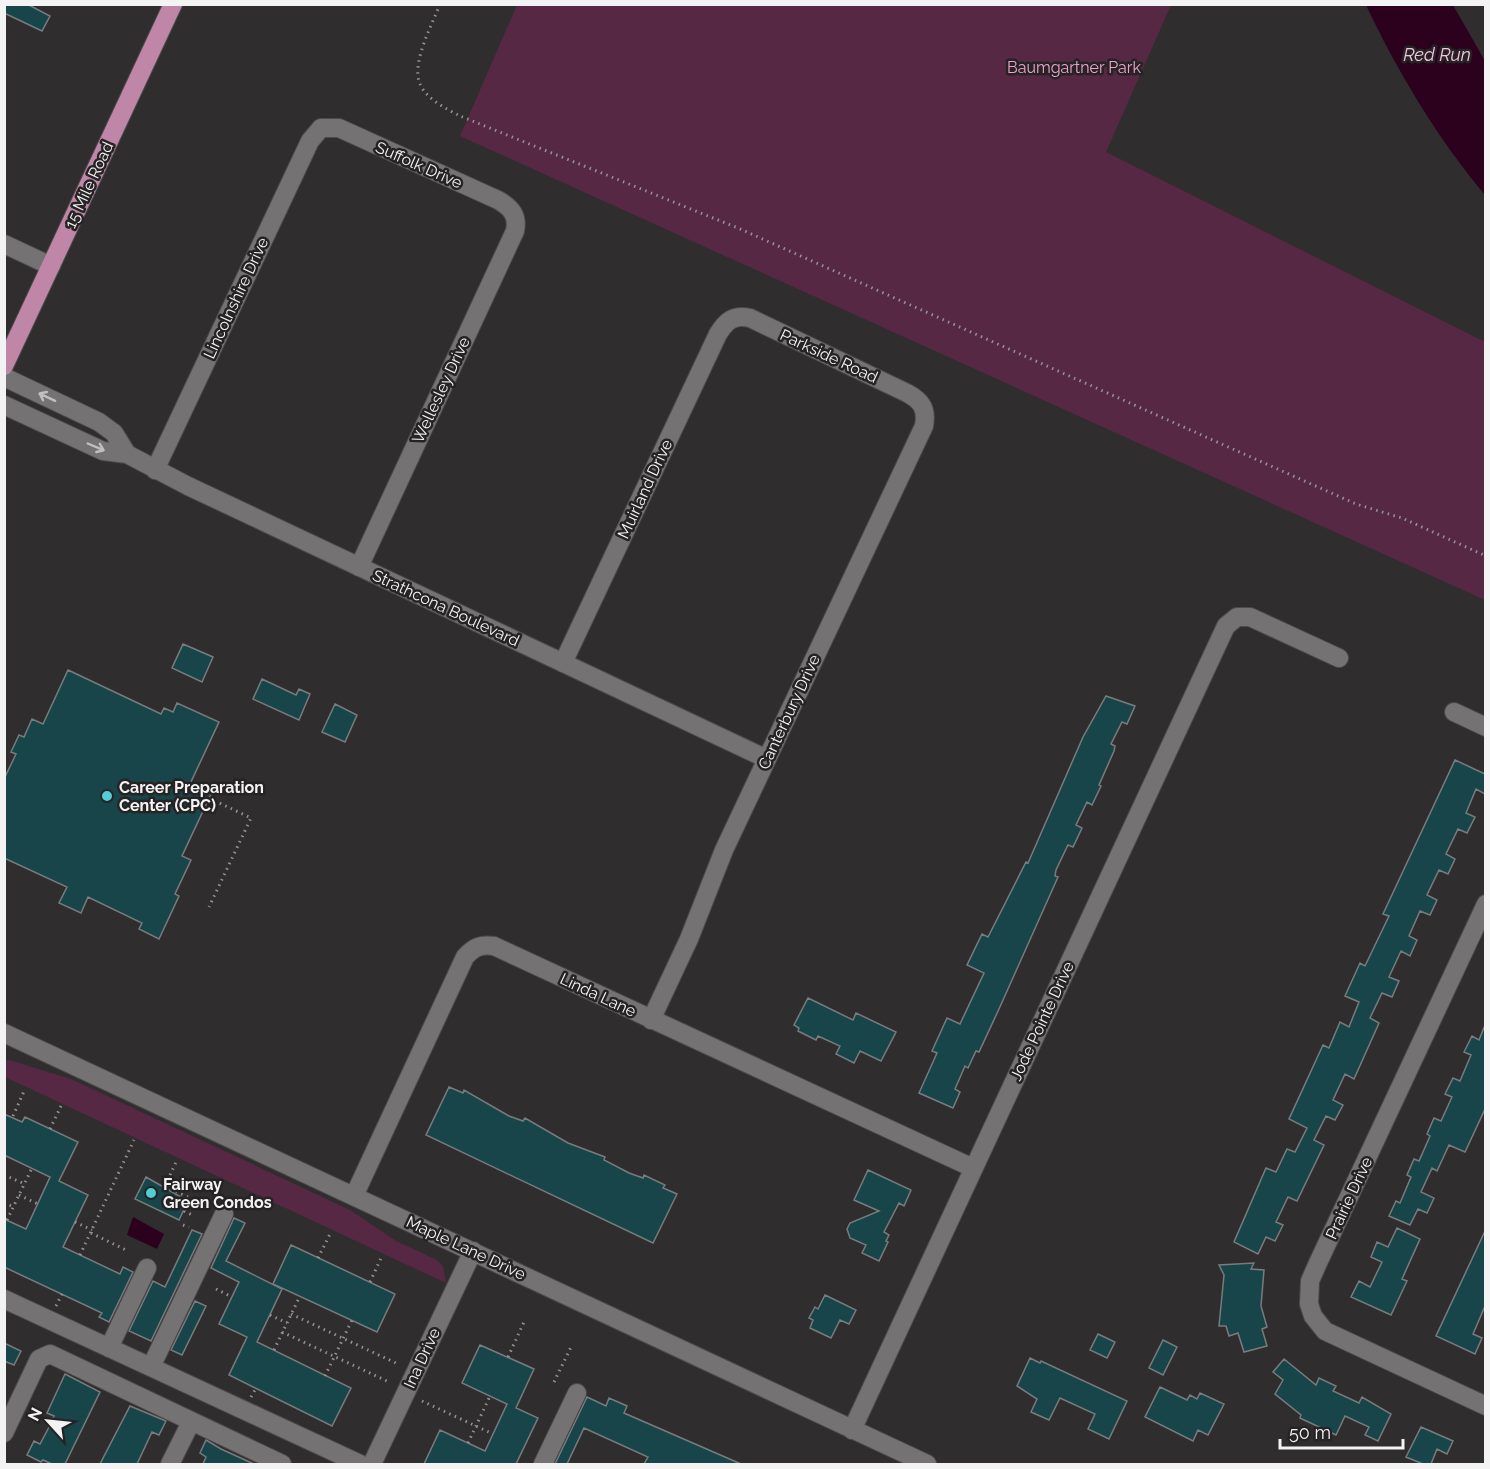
<svg xmlns="http://www.w3.org/2000/svg" width="1490" height="1469" font-family="Raleway,sans-serif">
<style>
.green{fill:#562844}
.water{fill:#2c011e}
.building{fill:#184549;stroke:#787c7c;stroke-width:1.5}
.lines{fill:none;stroke-linecap:round;stroke-linejoin:round}
.minor-casing{stroke:#4d4b4c;stroke-width:20}
.major-casing{stroke:#4d4b4c;stroke-width:20}
.path{stroke:#949293;stroke-width:3;stroke-dasharray:1.5 4.5;stroke-linecap:butt}
.minor{stroke:#757274;stroke-width:18}
.major{stroke:#bf86a7;stroke-width:18}
.oneway{stroke:#c1bfc0}
.poi-dot{fill:#52ccd5;stroke:#262325;stroke-width:2}
.labels{text-anchor:middle;dominant-baseline:central;stroke-width:5;stroke-linejoin:round;paint-order:stroke}
.park-label{font-size:16px;fill:#f1a1cf;stroke:#262325}
.street-label{font-size:16px;fill:#f4f3f3;stroke:#262325}
.poi-label{font-size:16px;font-weight:bold;fill:#f4f3f3;stroke:#262325;text-anchor:start}
.water-label{font-size:18px;font-style:italic;fill:#f6c4df;stroke:#262325}
</style>
<rect width="100%" height="100%" fill="#302d2f"/>
<path class="green" d="M517,5H1171L1106,152L1485,342V600L460,136Z
M9,1060L71,1079L350,1210L396,1241L437,1260L443,1266L446,1283L5,1077V1061Z"/>
<path class="water" d="M1366,5H1453L1485,61V195C1438,139 1397,71 1366,5Z
M133,1217L164,1234L157,1249L127,1235Z"/>
<path class="building" d="M4,4H27L50,16L42,31L4,13Z
M183,644L213,657L202,682L172,668Z
M68,670L161,714L164,708L173,712L177,703L219,722L190,784L211,794L182,856L191,860L175,894L179,896L159,939L139,929L142,923L88,897L81,913L59,903L67,887L4,858V779L16,754L11,752L19,735L24,737L32,719L43,724Z
M262,679L296,695L299,689L310,694L299,720L253,699Z
M1106,696L1135,706L1127,724L1122,722L1111,744L1115,746L1114,751L1099,785L1101,786L1092,805L1087,802L1076,825L1082,828L1073,847L1068,845L1056,870L1055,876L1058,877L999,1009L979,1052L976,1051L968,1068L965,1066L955,1089L960,1092L953,1108L919,1093L937,1053L932,1051L947,1018L960,1024L984,973L967,965L982,934L988,937L1026,862L1028,863L1083,737Z
M335,704L357,715L345,742L322,732Z
M1455,760L1485,774V794L1476,789L1466,813L1475,817L1467,833L1458,829L1446,854L1455,859L1448,874L1439,870L1427,895L1437,900L1430,915L1420,911L1409,936L1417,940L1410,956L1401,951L1389,977L1399,981L1392,997L1382,993L1370,1018L1379,1023L1354,1079L1345,1074L1333,1100L1343,1105L1335,1120L1326,1116L1314,1140L1324,1145L1297,1201L1288,1197L1276,1222L1283,1225L1275,1241L1266,1237L1258,1254L1234,1242L1266,1168L1276,1172L1287,1149L1295,1152L1307,1128L1289,1119L1323,1045L1329,1048L1340,1022L1349,1027L1359,1002L1345,996L1360,963L1365,966L1389,916L1383,914Z
M808,998L853,1020L856,1013L896,1032L881,1061L860,1051L854,1063L836,1054L840,1046L818,1036L816,1040L798,1031L799,1028L794,1025Z
M1485,1025V1109L1465,1152L1449,1145L1437,1171L1432,1168L1421,1192L1434,1198L1427,1213L1418,1209L1410,1225L1389,1216L1396,1201L1400,1203L1411,1177L1407,1175L1414,1159L1419,1161L1430,1136L1427,1134L1434,1118L1441,1121L1452,1097L1445,1094L1453,1078L1460,1081L1471,1055L1464,1052L1472,1036L1479,1040Z
M449,1087L463,1093L464,1090L509,1116L523,1121L525,1118L568,1143L605,1157L604,1160L629,1173L643,1178L644,1175L665,1185L663,1188L677,1194L653,1243L426,1135Z
M4,1114L22,1122L25,1117L78,1142L59,1181L88,1195L63,1247L120,1274L123,1267L133,1272L109,1322L99,1317L102,1313L4,1267V1219L26,1229L50,1177L4,1155Z
M868,1170L911,1190L904,1206L899,1203L884,1232L889,1235L886,1241L888,1242L879,1261L862,1253L866,1245L850,1238L847,1229L850,1223L879,1211L854,1200Z
M146,1177L188,1201L179,1220L135,1199Z
M234,1218L245,1223L226,1261L282,1289L257,1342L351,1388L332,1426L229,1375L247,1337L219,1324L239,1282L211,1268Z
M1397,1228L1420,1239L1402,1279L1407,1281L1391,1315L1351,1297L1359,1281L1370,1287L1382,1262L1371,1257L1377,1242L1388,1247Z
M192,1230L202,1234L151,1341L129,1331L153,1281L165,1287Z
M1485,1231V1306L1473,1334L1482,1338L1475,1354L1436,1336Z
M291,1245L395,1294L377,1332L273,1284Z
M1254,1263L1251,1269L1264,1270L1261,1306L1267,1327L1262,1329L1267,1346L1244,1352L1238,1333L1229,1336L1226,1326H1219L1224,1275L1219,1265Z
M825,1295L856,1310L849,1324L840,1320L831,1338L810,1328L813,1320L809,1318L815,1307L818,1309Z
M195,1301L206,1306L182,1355L171,1350Z
M1098,1334L1115,1342L1107,1358L1090,1350Z
M1163,1340L1177,1347L1163,1375L1149,1368Z
M4,1343L21,1351L14,1365L4,1361Z
M480,1345L534,1369L516,1408L538,1418L516,1464H424L440,1430L485,1451L493,1434L507,1404L462,1383Z
M1030,1358L1040,1363L1041,1361L1127,1401L1109,1439L1088,1429L1095,1414L1060,1398L1049,1420L1031,1412L1037,1399L1017,1386Z
M1284,1359L1316,1385L1319,1378L1336,1386L1333,1391L1359,1403L1362,1397L1391,1414L1378,1441L1365,1435L1369,1427L1345,1416L1336,1435L1300,1418L1301,1415L1275,1394L1283,1380L1273,1372Z
M65,1374L100,1392L65,1464H52L43,1460L41,1462L27,1455L34,1441L40,1444L48,1429L54,1416L47,1413Z
M1160,1387L1187,1400L1190,1395L1197,1399L1200,1393L1224,1404L1208,1435L1198,1430L1193,1441L1145,1417Z
M587,1397L606,1406L609,1398L627,1406L624,1413L741,1464H644L648,1457L584,1428L567,1464H555Z
M130,1406L166,1421L159,1435L152,1432L137,1464H100Z
M1421,1427L1453,1441L1447,1454L1437,1449L1431,1464H1423L1406,1457Z
M206,1440L221,1449L254,1464H203L206,1457L200,1453Z"/>
<g class="lines">
<defs>
<path id="minor" d="M4,244L51,266
M4,377L99,422L114,433L127,454
M4,405L103,451L127,454L188,486L767,759
M155,470L310,141L321,128H339L498,200C512,208 518,216 515,231L359,567
M563,663L718,334C726,321 734,314 750,318L907,393C922,401 927,409 924,426L724,850L689,939L651,1020
M1454,712L1486,727
M1486,904L1317,1265L1310,1281L1309,1304L1313,1316L1325,1331L1486,1406
M4,1033L927,1464
M354,1196L465,957C474,947 481,944 494,946L973,1168
M4,1299L360,1464
M109,1348L147,1268
M151,1367L224,1214
M852,1430L1226,626L1237,617H1250L1339,658
M4,1433L39,1359L50,1354L282,1464
M170,1464L191,1422
M372,1464L473,1251
M543,1464L577,1393"/>
<path id="major" d="M4,366L173,4"/>
</defs>
<use href="#minor" class="minor-casing"/>
<use href="#major" class="major-casing"/>
<path class="path" d="M440,4C432,25 411,63 420,84C426,99 447,109 460,116L738,228L1356,504L1402,518L1486,556
M209,798L251,818L209,907
M13,1116L25,1089
M50,1129L61,1106
M4,1175L25,1184
M165,1186L200,1203
M165,1186L177,1160
M19,1195L38,1204
M4,1203L14,1207
M184,1211L194,1216
M7,1220L32,1168
M75,1222L92,1230
M183,1225L189,1227
M91,1233L126,1250
M80,1255L134,1140
M318,1258L331,1232
M370,1282L382,1256
M216,1289L232,1297
M56,1306L62,1294
M291,1314L398,1364
M270,1315L287,1323
M282,1332L389,1382
M274,1350L300,1296
M508,1357L524,1322
M325,1376L352,1320
M554,1382L572,1345
M251,1397L256,1388
M422,1401L493,1434
M468,1443L490,1396"/>
<use href="#minor" class="minor"/>
<use href="#major" class="major"/>
</g>
<defs><path id="oneway-shaft" d="M-6 0H5M1.5-3L5.5 0L1.5 3" fill="none" stroke-width="1.6" stroke-linecap="round" stroke-linejoin="round" transform="scale(1.5)"/></defs>
<g class="oneway">
<use href="#oneway-shaft" transform="translate(47 397) rotate(-155)"/>
<use href="#oneway-shaft" transform="translate(96 447) rotate(23)"/>
</g>
<g class="poi-dot">
<circle cx="107" cy="796" r="6"/>
<circle cx="151" cy="1193" r="6"/>
</g>
<g class="labels">
<g class="park-label">
<text x="1074" y="67">Baumgartner Park</text>
</g>
<g class="street-label">
<text transform="translate(419 165) rotate(24)">Suffolk Drive</text>
<text transform="translate(89 185) rotate(-65)">15 Mile Road</text>
<text transform="translate(236 298) rotate(-65)">Lincolnshire Drive</text>
<text transform="translate(829 356) rotate(25)">Parkside Road</text>
<text transform="translate(441 390) rotate(-65)">Wellesley Drive</text>
<text transform="translate(645 489) rotate(-65)">Muirland Drive</text>
<text transform="translate(446 608) rotate(25)">Strathcona Boulevard</text>
<text transform="translate(789 712) rotate(-65)">Canterbury Drive</text>
<text transform="translate(598 995) rotate(25)">Linda Lane</text>
<text transform="translate(1042 1021) rotate(-65)">Jode Pointe Drive</text>
<text transform="translate(1349 1198) rotate(-65)">Prairie Drive</text>
<text transform="translate(466 1248) rotate(25)">Maple Lane Drive</text>
<text transform="translate(422 1358) rotate(-65)">Ina Drive</text>
</g>
<g class="poi-label">
<text x="119" y="787">Career Preparation<tspan x="119" dy="18">Center (CPC)</tspan></text>
<text x="163" y="1184">Fairway<tspan x="163" dy="18">Green Condos</tspan></text>
</g>
<g class="water-label">
<text x="1437" y="54">Red Run</text>
</g>
</g>
<rect width="1490" height="1469" fill="none" stroke="#f4f3f3" stroke-width="12"/>
<g transform="translate(48 1421) rotate(297)" stroke="#262325" stroke-width="4.5" paint-order="stroke">
<path d="M0-4.5L10 22L0 15L-10 22Z" fill="#f4f3f3"/>
<text y="-9" font-size="16" font-weight="bold" text-anchor="middle" fill="#f4f3f3">N</text>
</g>
<path d="M1280 1439v9h123v-9" fill="none" stroke="#f4f3f3" stroke-width="3"/>
<text x="1289" y="1439" font-size="18" fill="#f4f3f3" stroke="#262325" stroke-width="4.5" paint-order="stroke">50 m</text>
</svg>
